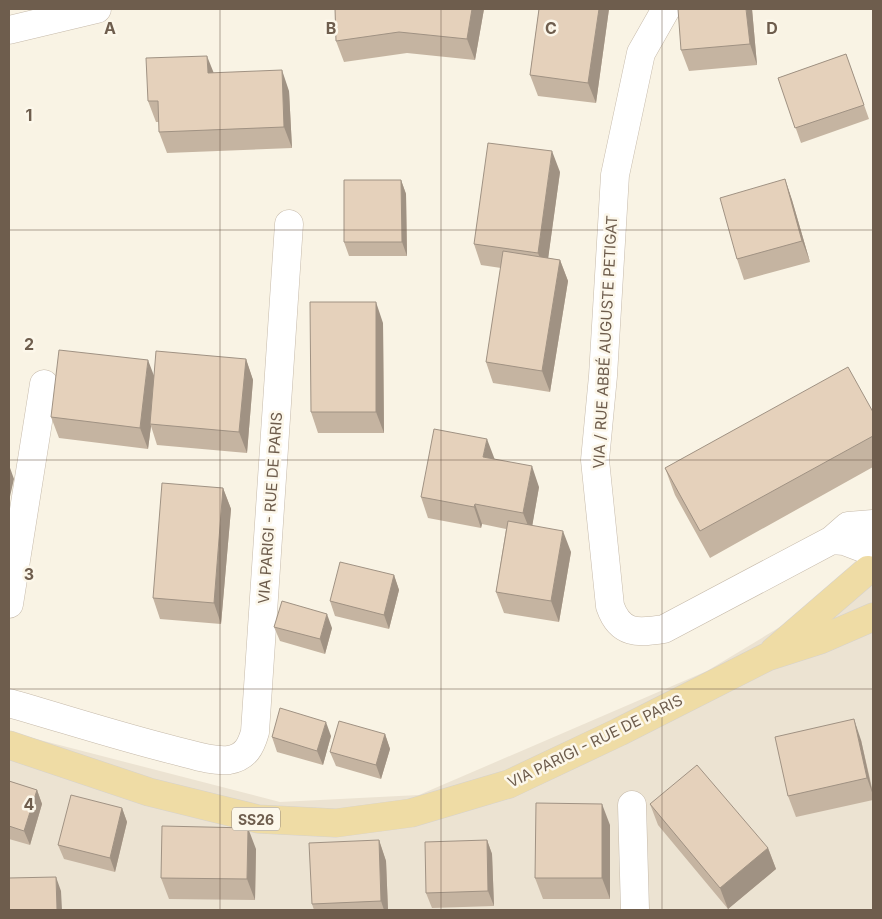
<svg xmlns="http://www.w3.org/2000/svg" width="882" height="919" font-family="Inter,sans-serif">
<style>
.residential{fill:#ece3d2}
.lines{fill:none;stroke-linecap:round;stroke-linejoin:round}
.minor-casing{stroke:#c6baaa;stroke-width:29}
.major-casing{stroke:#d6d2cd;stroke-width:29}
.minor{stroke:#fff;stroke-width:28}
.major{stroke:#efdca5;stroke-width:28}
.wall{fill:#c5b4a1}
.shaded-wall{fill:#a09283}
.building{fill:#e5d1bb;stroke:#a09283}
.grid{fill:none;stroke:#6e5d4d;stroke-width:1;stroke-opacity:0.55}
.labels{text-anchor:middle;dominant-baseline:central;stroke-width:5;stroke-linejoin:round;paint-order:stroke}
.shield{fill:#fcf7ea;stroke:#998b7c;stroke-width:1}
.shield-label{font-size:14px;font-weight:bold;fill:#6e5d4d}
.street-label{font-size:15px;fill:#6e5d4d;stroke:#fcf7ea}
.grid-label{font-size:16px;text-anchor:middle;font-weight:bold;fill:#6e5d4d;stroke:#fcf7ea;stroke-width:5;stroke-linejoin:round;paint-order:stroke}
</style>
<rect width="100%" height="100%" fill="#f9f3e4"/>
<path class="residential" d="M873,571V910H9V732L280,802L419,795L707,671Z"/>
<g class="lines">
<defs>
<path id="minor" d="M666,9L641,53L615,175L603,376L595,460L610,606C620,635 638,633 664,629L832,540L848,526L873,524
M9,30L97,9
M832,540L844,541L873,552
M9,604L44,384
M9,703C65,719 120,737 177,751C193,755 213,762 229,760C246,757 251,746 255,732L289,224
M632,805L635,910"/>
<path id="major" d="M774,651L868,570
M9,745L149,792L258,819L336,823L411,813L509,784L619,732L767,657L820,640L873,617"/>
</defs>
<use href="#minor" class="minor-casing"/>
<use href="#major" class="major-casing"/>
<use href="#minor" class="minor"/>
<use href="#major" class="major"/>
</g>
<path class="wall" d="M335,9H484L475,60L407,53L344,62L336,41Z
M539,9H609L596,103L538,96L530,75Z
M752,9L757,65L689,71L681,50Z
M846,54L869,119L801,143L778,78Z
M214,73L289,91L292,148L167,153L159,132V122H156L148,101Z
M560,172L548,258L560,260L568,281L550,392L493,383L486,362L501,268L481,265L474,244Z
M785,179L792,200L810,262L744,280L737,259Z
M401,180L406,194L407,256H349L344,242Z
M383,323L384,433H318L311,412Z
M246,359L253,380L247,453L157,445L151,426L148,449L59,438L51,417L154,376Z
M873,412V467L710,558L675,495L665,468Z
M539,487L532,526L571,552L559,622L504,613L496,592L506,529L482,524L481,528L428,518L421,497Z
M223,488L231,509L221,624L160,619L153,598Z
M394,575L399,590L389,629L335,616L330,601Z
M274,627L332,628L325,654L280,641Z
M385,734L390,749L381,779L336,766L330,752Z
M331,736L323,765L277,752L272,737Z
M861,740L873,792V800L796,817L788,796Z
M9,781L37,790L42,804L30,845L9,839Z
M650,804L768,848L776,869L728,909L658,825Z
M122,808L127,822L115,872L64,859L58,845Z
M610,825V899H543L535,878Z
M379,840L386,861L388,910H314L312,904Z
M487,840L492,854L494,906L432,908L426,893Z
M256,849L255,900L169,899L161,878Z"/>
<path class="shaded-wall" d="M472,9H484L475,60L467,39Z
M599,9H609L596,103L588,83Z
M746,9H752L757,65L750,44Z
M207,56L215,76L208,73Z
M282,70L289,91L292,148L284,127Z
M552,151L560,172L546,274L538,253Z
M785,179L792,200L810,262L802,241Z
M401,180L406,194L407,256L402,242Z
M560,260L568,281L550,392L542,371Z
M376,302L383,323L384,433L376,412Z
M246,359L253,380L247,453L239,432Z
M148,360L156,381L150,424L151,426L148,449L140,428Z
M487,439L495,460L483,457Z
M9,465L14,479L9,501Z
M532,466L539,487L531,533L523,513Z
M223,488L231,509L221,624L214,603Z
M475,504L482,524L481,528L474,507Z
M563,531L571,552L559,622L551,601Z
M394,575L399,590L389,629L384,615Z
M327,614L332,628L325,654L320,639Z
M854,719L861,740L873,795L867,778Z
M326,722L331,736L323,765L317,751Z
M385,734L390,749L381,779L376,765Z
M37,790L42,804L30,845L24,831Z
M602,804L610,825V899L602,878Z
M122,808L127,822L115,872L110,858Z
M248,828L256,849L255,900L247,879Z
M379,840L386,861L388,910H384L381,901Z
M487,840L492,854L494,906L488,891Z
M768,848L776,869L728,909L720,888Z
M56,877L61,891L62,910H57Z"/>
<path class="building" d="M335,9H472L467,39L399,32L336,41Z
M539,9H599L588,83L530,75Z
M678,9H746L750,44L681,50Z
M846,54L864,105L795,128L778,78Z
M207,56L208,73L282,70L284,127L159,132L158,101H148L146,58Z
M488,143L552,151L538,253L474,244Z
M785,179L802,241L737,259L720,198Z
M344,180H401L402,242H344Z
M503,251L560,260L542,371L486,362Z
M310,302H376V412H311Z
M59,350L148,360L140,428L51,417Z
M156,351L246,359L239,432L150,424Z
M848,367L873,412V436L700,531L665,468Z
M434,429L487,439L483,457L532,466L523,513L475,504L474,507L421,497Z
M162,483L223,488L214,603L153,598Z
M508,521L563,531L551,601L496,592Z
M340,562L394,575L384,615L330,601Z
M282,601L327,614L320,639L274,627Z
M280,708L326,722L317,751L272,737Z
M854,719L867,778L788,796L775,737Z
M339,721L385,734L376,765L330,752Z
M697,765L768,848L720,888L650,804Z
M9,781L37,790L24,831L9,826Z
M71,795L122,808L110,858L58,845Z
M536,803L602,804V878H535Z
M162,826L248,828L247,879L161,878Z
M379,840L381,901L312,904L309,843Z
M487,840L488,891L426,893L425,842Z
M56,877L57,910H9V878Z"/>
<path class="grid" d="M220,9V910M441,9V910M662,9V910M9,230H873M9,460H873M9,689H873"/>
<g class="labels">
<rect class="shield" x="232" y="807.5" width="48" height="23" rx="4"/>
<g class="shield-label">
<text x="256" y="819">SS26</text>
</g>
<g class="street-label">
<text transform="translate(605 342) rotate(-87)">VIA / RUE ABBÉ AUGUSTE PETIGAT</text>
<text transform="translate(270 508) rotate(-86)">VIA PARIGI - RUE DE PARIS</text>
<text transform="translate(595 741) rotate(-26)">VIA PARIGI - RUE DE PARIS</text>
</g>
</g>
<g class="grid-label">
<text x="110" y="34">A</text>
<text x="331" y="34">B</text>
<text x="551" y="34">C</text>
<text x="772" y="34">D</text>
<text x="29" y="121">1</text>
<text x="29" y="350">2</text>
<text x="29" y="580">3</text>
<text x="29" y="810">4</text>
</g>
<rect width="882" height="919" fill="none" stroke="#6e5d4d" stroke-width="20"/>
</svg>
